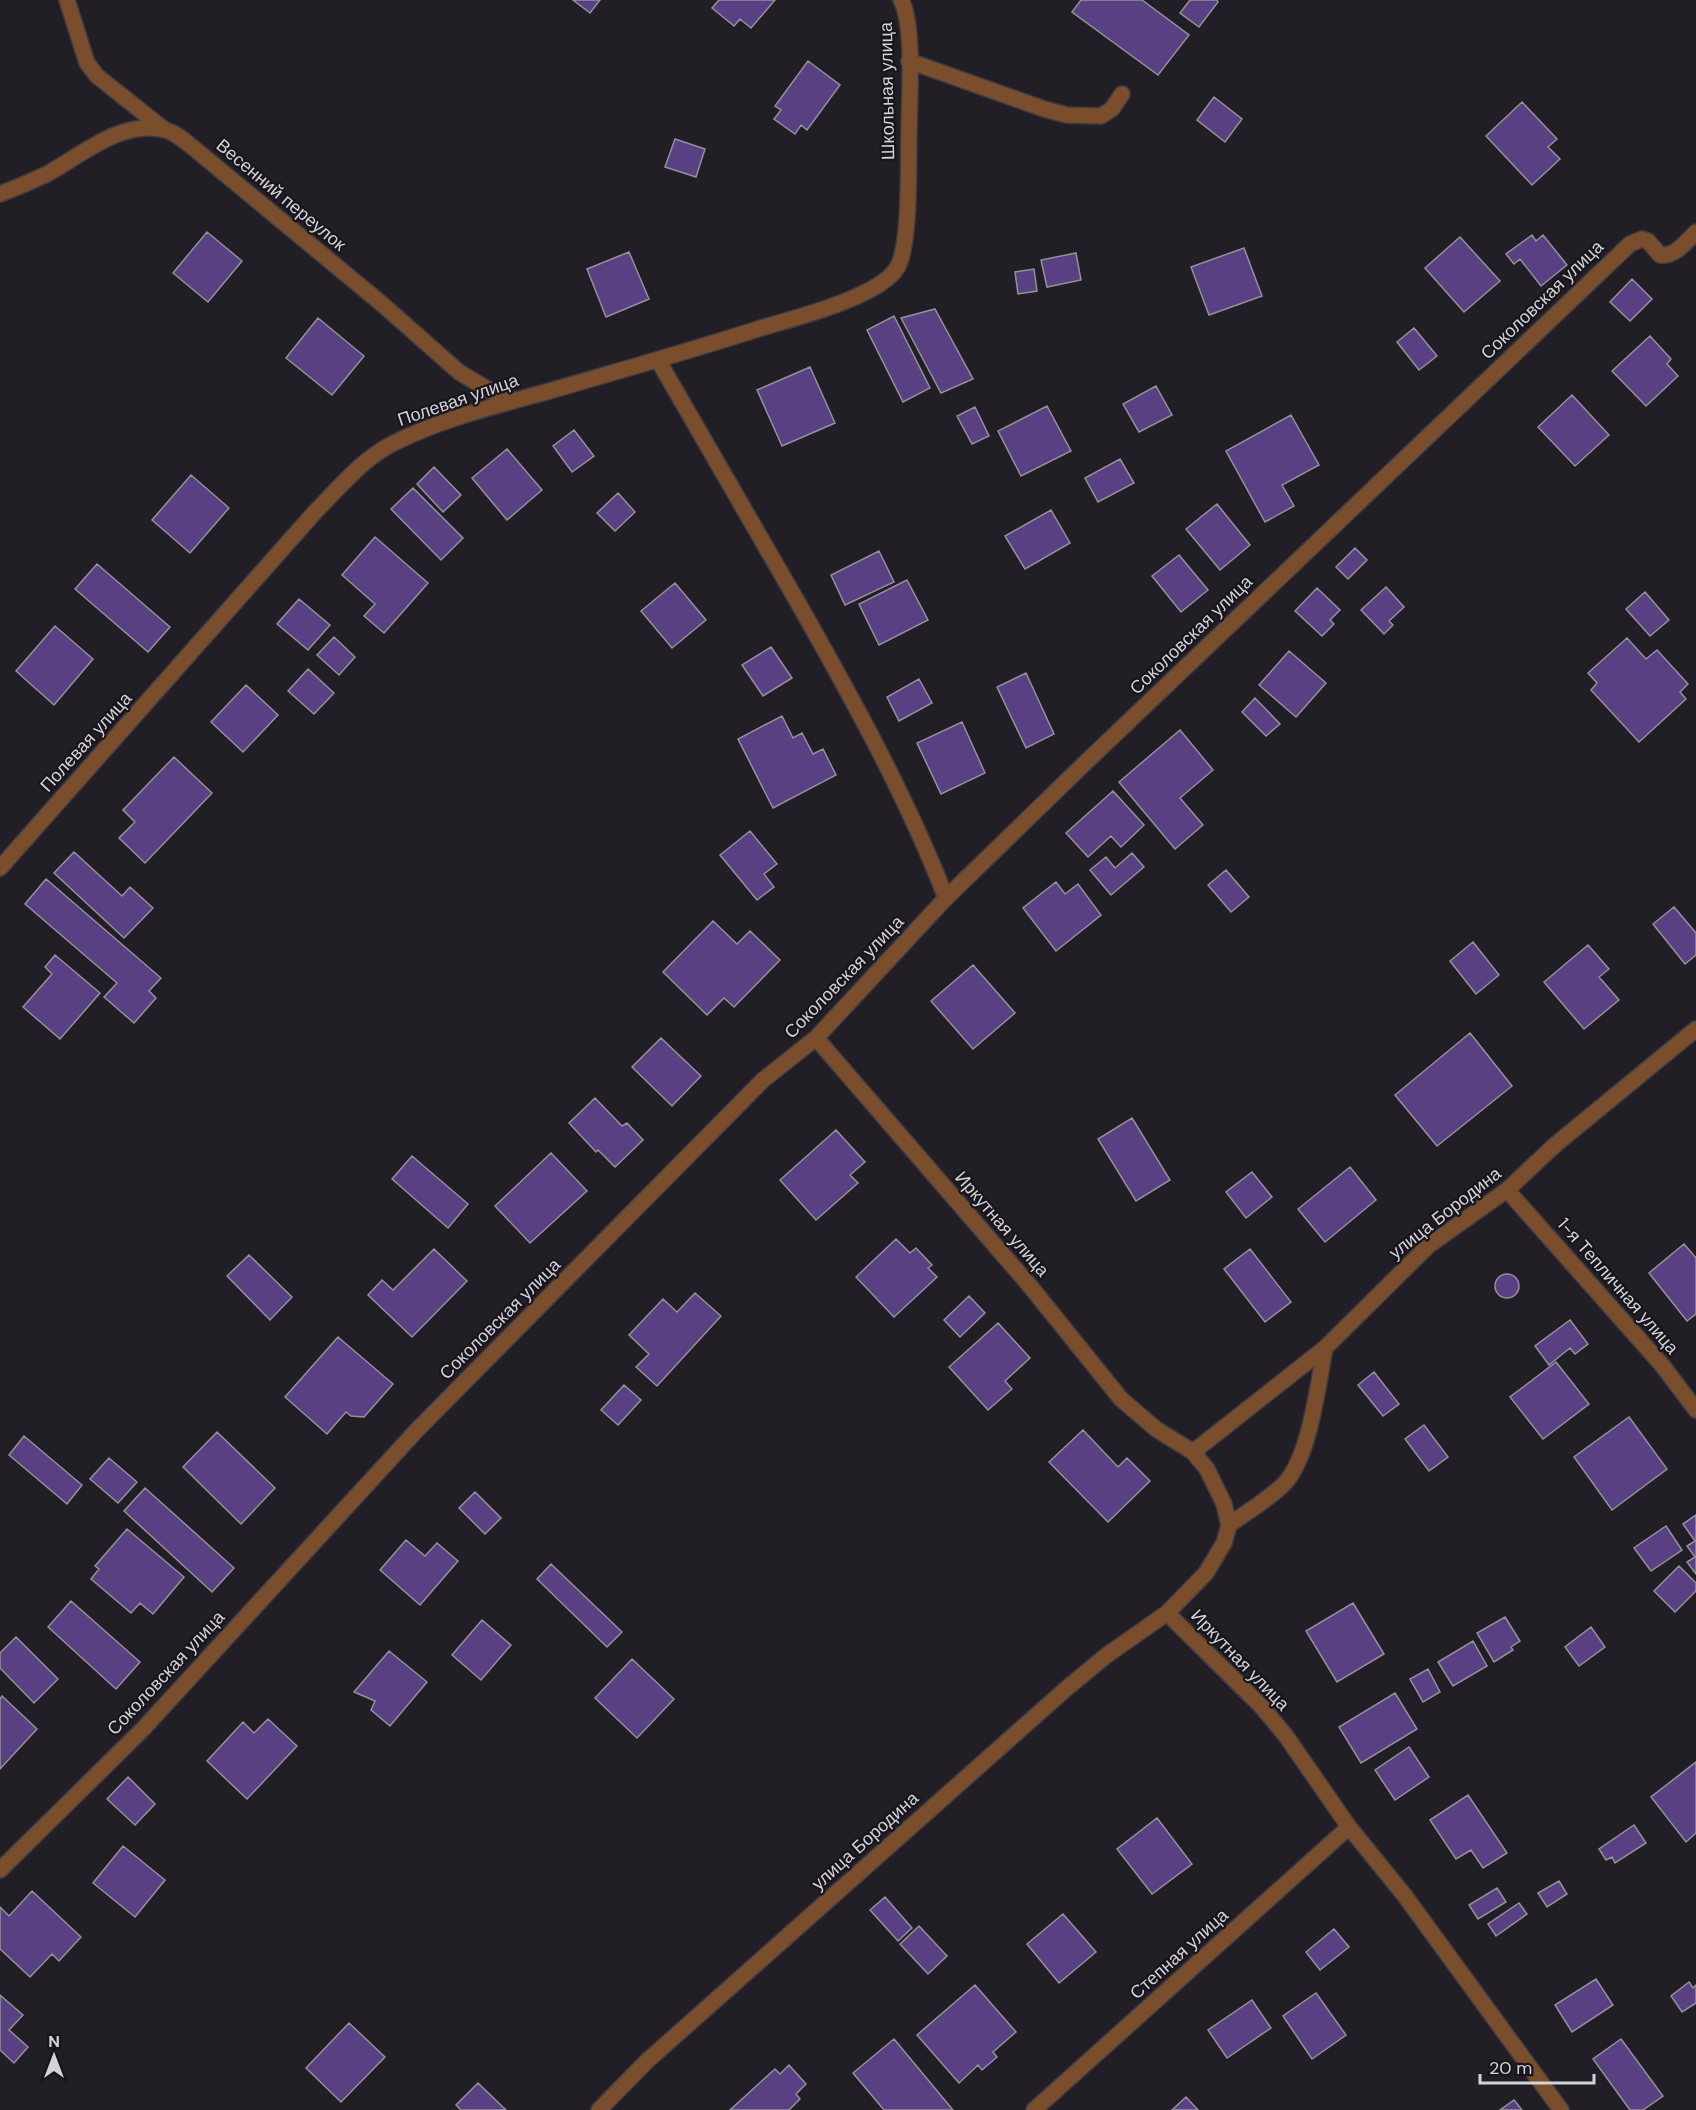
<svg xmlns="http://www.w3.org/2000/svg" width="1696" height="2110" font-family="'DM Sans',sans-serif">
<style>
.building{fill:#594083;stroke:#939199;stroke-width:1.5}
.lines{fill:none;stroke-linecap:round;stroke-linejoin:round}
.service-casing{stroke:#3e3c42;stroke-width:18}
.minor-casing{stroke:#3e3c42;stroke-width:18}
.service{stroke:#7a4e2d;stroke-width:15}
.minor{stroke:#7a4e2d;stroke-width:15}
.labels{text-anchor:middle;dominant-baseline:central;stroke-width:4.5;stroke-linejoin:round;paint-order:stroke}
.street-label{font-size:18px;fill:#d4d3d8;stroke:#18161c}
</style>
<rect width="100%" height="100%" fill="#211f25"/>
<path class="building" d="M573,0H600L590,13Z
M719,0H775L751,28L740,19L734,26L712,8Z
M1081,0H1142L1189,35L1158,75L1072,12Z
M1190,0H1217L1218,2L1199,27L1180,13Z
M808,61L840,85L807,130L801,125L795,134L774,119L781,110L775,106Z
M1214,97L1242,119L1225,142L1197,120Z
M1522,102L1557,139L1548,147L1560,159L1532,185L1486,136Z
M675,139L705,149L696,177L665,167Z
M207,232L242,261L208,302L173,273Z
M1532,235L1536,241L1543,235L1567,265L1541,286L1520,259L1514,264L1506,254Z
M1460,237L1500,281L1464,312L1425,268Z
M1244,248L1262,296L1209,315L1191,267Z
M629,252L649,299L606,317L587,269Z
M1076,253L1081,280L1047,287L1041,260Z
M1034,269L1037,291L1018,294L1015,272Z
M1632,279L1652,299L1630,321L1610,302Z
M935,309L973,379L941,393L901,318Z
M894,316L930,388L903,402L867,330Z
M318,318L364,356L332,395L286,358Z
M1414,328L1437,356L1419,370L1397,342Z
M1650,336L1671,359L1667,364L1678,376L1646,406L1612,371Z
M810,367L835,423L782,446L757,390Z
M1156,386L1172,415L1139,432L1123,404Z
M1572,395L1609,435L1575,466L1538,427Z
M1047,406L1071,451L1021,476L998,431Z
M975,407L989,436L972,444L957,416Z
M1291,415L1319,465L1282,485L1294,506L1265,522L1226,451Z
M574,430L594,456L572,472L553,446Z
M507,449L542,490L507,520L472,478Z
M1120,459L1134,483L1098,502L1085,478Z
M434,467L461,495L443,512L417,484Z
M191,475L229,508L190,553L152,520Z
M413,488L463,538L441,560L391,509Z
M618,493L635,512L615,531L597,513Z
M1217,504L1250,545L1220,570L1186,529Z
M1051,510L1070,543L1025,569L1005,536Z
M375,537L428,583L384,633L364,616L375,604L342,575Z
M1355,548L1367,560L1348,579L1336,567Z
M879,551L894,582L845,605L831,575Z
M1179,555L1208,590L1181,612L1152,576Z
M97,564L170,627L148,652L75,589Z
M907,580L928,620L879,645L859,604Z
M675,583L706,620L672,648L641,611Z
M1386,587L1404,607L1389,621L1393,625L1384,634L1361,610Z
M1317,588L1340,610L1330,620L1334,624L1322,636L1295,611Z
M1645,592L1669,620L1650,636L1626,609Z
M299,599L330,625L308,650L277,624Z
M55,626L93,659L54,705L16,671Z
M334,637L355,657L339,675L317,655Z
M1627,638L1646,659L1657,650L1688,684L1680,692L1686,699L1639,742L1591,690L1597,683L1588,673Z
M771,647L792,678L763,696L742,665Z
M1289,651L1326,683L1296,717L1259,685Z
M308,669L334,693L314,714L288,691Z
M1026,673L1054,734L1026,748L997,687Z
M919,679L932,703L899,721L887,697Z
M246,685L278,715L243,752L211,722Z
M1255,698L1280,724L1266,736L1242,712Z
M782,716L793,738L802,733L813,754L823,749L836,775L773,808L738,739Z
M962,722L985,773L941,794L917,743Z
M1180,730L1213,770L1180,798L1203,825L1175,849L1119,782Z
M174,757L212,793L145,863L119,838L135,822L123,810Z
M1113,791L1144,825L1121,847L1111,836L1088,857L1066,833Z
M750,831L777,864L764,874L774,887L757,900L720,855Z
M74,852L122,896L130,887L153,908L124,938L54,873Z
M1132,853L1144,867L1111,895L1090,870L1106,857L1115,868Z
M1226,870L1249,897L1231,912L1208,885Z
M46,879L161,978L149,991L156,998L134,1023L104,997L117,983L25,904Z
M1056,882L1065,894L1078,884L1101,915L1056,951L1023,908Z
M1674,907L1696,933V955L1685,964L1653,924Z
M713,921L737,944L750,931L780,960L734,1007L724,998L707,1015L663,972Z
M1473,942L1499,975L1476,994L1450,961Z
M1588,945L1609,969L1599,977L1619,1000L1584,1029L1544,982Z
M55,955L100,993L60,1039L23,1007L52,974L45,967Z
M973,965L1015,1013L973,1049L931,1001Z
M1470,1033L1512,1086L1437,1146L1395,1095Z
M661,1038L701,1076L672,1106L632,1067Z
M595,1098L622,1126L627,1123L643,1140L615,1167L598,1150L596,1152L569,1123Z
M1132,1118L1170,1180L1136,1201L1098,1139Z
M836,1130L865,1162L850,1175L858,1183L816,1220L780,1180Z
M551,1153L587,1191L530,1243L495,1206Z
M412,1156L468,1204L448,1228L392,1179Z
M1350,1167L1376,1200L1325,1242L1298,1209Z
M1252,1172L1272,1197L1246,1218L1226,1192Z
M896,1239L910,1253L916,1248L932,1265L928,1268L937,1277L894,1317L856,1277Z
M1684,1244L1696,1258V1314L1687,1321L1649,1273Z
M434,1249L467,1281L412,1337L368,1295L382,1280L393,1290Z
M1250,1249L1291,1302L1265,1322L1224,1269Z
M249,1255L292,1297L270,1320L227,1276Z
M1495 1286a12 12 0 1 1 24 0a12 12 0 1 1-24 0Z
M695,1293L721,1316L657,1386L636,1367L649,1354L629,1335L663,1299L677,1312Z
M969,1296L985,1313L960,1337L944,1320Z
M1570,1320L1588,1344L1575,1354L1570,1348L1549,1365L1535,1346Z
M998,1323L1030,1358L1005,1381L1012,1389L988,1410L949,1367Z
M338,1337L393,1384L364,1417L351,1416L346,1412L327,1434L285,1397Z
M1556,1362L1589,1404L1543,1439L1510,1397Z
M1374,1372L1399,1404L1383,1416L1358,1385Z
M624,1385L641,1400L618,1425L601,1410Z
M1629,1417L1667,1469L1612,1510L1574,1457Z
M1424,1425L1448,1457L1429,1471L1405,1439Z
M1083,1430L1118,1467L1127,1458L1150,1481L1108,1522L1049,1462Z
M217,1432L275,1488L241,1524L183,1467Z
M24,1436L82,1485L67,1504L9,1455Z
M109,1458L137,1482L118,1503L90,1479Z
M145,1488L234,1568L212,1592L124,1511Z
M475,1492L501,1518L485,1534L459,1508Z
M1696,1515V1574L1687,1562L1695,1557L1687,1546L1695,1541L1683,1524Z
M1666,1526L1682,1550L1651,1571L1634,1548Z
M127,1529L184,1577L153,1614L140,1603L131,1613L91,1579L99,1569L95,1566Z
M406,1540L425,1556L437,1543L458,1561L420,1605L380,1570Z
M551,1564L622,1632L607,1647L537,1579Z
M1679,1566L1696,1583V1591L1675,1612L1654,1591Z
M71,1601L140,1662L116,1689L48,1627Z
M1353,1603L1384,1654L1337,1682L1306,1631Z
M1505,1617L1520,1641L1511,1647L1513,1650L1494,1662L1477,1633Z
M482,1620L511,1645L481,1680L452,1655Z
M1591,1627L1605,1647L1579,1666L1565,1647Z
M16,1637L58,1679L34,1703L0,1668V1653Z
M1473,1641L1487,1666L1453,1686L1438,1662Z
M389,1651L427,1682L390,1726L371,1710L375,1701L354,1692Z
M632,1659L674,1699L637,1738L595,1698Z
M1428,1669L1440,1692L1423,1702L1410,1679Z
M1395,1693L1417,1729L1361,1763L1339,1727Z
M2,1696L37,1729L0,1769V1699Z
M268,1719L297,1746L247,1799L207,1761L243,1722L254,1733Z
M1409,1747L1429,1777L1395,1800L1375,1770Z
M1696,1762V1833L1686,1842L1651,1797Z
M128,1777L155,1804L135,1825L107,1799Z
M1468,1795L1507,1853L1483,1868L1471,1850L1456,1859L1430,1820Z
M1157,1818L1192,1864L1152,1894L1117,1849Z
M1634,1825L1646,1843L1615,1863L1612,1857L1606,1860L1599,1849Z
M123,1846L165,1880L135,1917L93,1883Z
M1559,1881L1567,1894L1547,1907L1538,1893Z
M1497,1888L1506,1902L1478,1919L1469,1905Z
M32,1891L81,1937L59,1961L52,1954L30,1977L0,1949V1907L9,1916Z
M885,1897L912,1928L898,1941L870,1910Z
M1519,1903L1527,1914L1496,1936L1488,1924Z
M1063,1914L1096,1952L1059,1983L1027,1944Z
M919,1926L947,1956L928,1974L900,1944Z
M1334,1929L1349,1947L1320,1970L1306,1952Z
M1596,1979L1613,2005L1572,2032L1555,2005Z
M1689,1982L1693,1988L1696,1985V2003L1682,2012L1671,1996Z
M975,1985L1016,2032L993,2052L997,2057L982,2070L978,2065L959,2083L917,2035Z
M1316,1993L1346,2035L1312,2059L1283,2016Z
M0,1995L23,2015L9,2030L28,2047L14,2063L0,2050Z
M1252,2000L1271,2028L1227,2058L1208,2030Z
M349,2023L385,2057L341,2102L306,2068Z
M894,2039L953,2110H884L853,2073Z
M1621,2039L1663,2096L1643,2110H1630L1593,2059Z
M789,2065L806,2084L796,2094L800,2099L789,2110H730L775,2069L780,2074Z
M478,2083L506,2110H461L456,2105Z
M1186,2097L1198,2110H1172Z
M1514,2100L1522,2110H1500Z"/>
<g class="lines">
<defs>
<path id="service" d="M67,0L87,63L97,76L165,130
M909,61L1044,109L1067,115L1101,116L1112,109L1122,94
M0,194C16,188 32,181 47,174C82,155 121,119 165,130C177,133 187,143 196,150L382,304L459,372L492,392L512,401"/>
<path id="minor" d="M658,360C704,441 751,521 797,601C852,698 906,795 946,898
M0,868L315,512C339,488 363,458 394,443C441,419 495,406 546,392C618,371 690,351 761,328C795,318 879,297 897,268C911,246 908,160 909,132C909,100 915,26 901,0
M816,1038L1030,1286L1121,1399L1156,1429L1193,1452L1207,1469L1224,1504L1229,1525L1224,1543L1206,1573L1167,1613L1262,1707L1286,1736L1349,1827L1405,1896L1561,2110
M1507,1190L1662,1365L1696,1410
M1193,1452L1325,1348L1428,1246L1507,1190L1555,1145L1696,1029
M1229,1525C1247,1512 1268,1500 1284,1484C1310,1457 1318,1384 1325,1348
M0,1870L143,1729L417,1430L763,1080L816,1038L946,898L1084,764L1630,244L1642,239L1648,241L1660,255C1675,257 1686,242 1696,232
M599,2110L647,2061L1067,1688L1107,1655L1167,1613
M1034,2110L1349,1827"/>
</defs>
<use href="#service" class="service-casing"/>
<use href="#minor" class="minor-casing"/>
<use href="#service" class="service"/>
<use href="#minor" class="minor"/>
</g>
<g class="labels">
<g class="street-label">
<text transform="translate(887 91) rotate(-91)">Школьная улица</text>
<text transform="translate(281 195) rotate(40)">Весенний переулок</text>
<text transform="translate(1542 300) rotate(-44)">Соколовская улица</text>
<text transform="translate(458 400) rotate(-19)">Полевая улица</text>
<text transform="translate(1191 635) rotate(-44)">Соколовская улица</text>
<text transform="translate(86 742) rotate(-48)">Полевая улица</text>
<text transform="translate(844 977) rotate(-46)">Соколовская улица</text>
<text transform="translate(1445 1213) rotate(-38)">улица Бородина</text>
<text transform="translate(1002 1224) rotate(49)">Иркутная улица</text>
<text transform="translate(1618 1286) rotate(49)">1-я Тепличная улица</text>
<text transform="translate(500 1319) rotate(-45)">Соколовская улица</text>
<text transform="translate(1240 1660) rotate(46)">Иркутная улица</text>
<text transform="translate(166 1673) rotate(-47)">Соколовская улица</text>
<text transform="translate(865 1841) rotate(-42)">улица Бородина</text>
<text transform="translate(1179 1954) rotate(-42)">Степная улица</text>
</g>
</g>
<g transform="translate(54 2056)" stroke="#18161c" stroke-width="4.5" paint-order="stroke">
<path d="M0-4.5L10 22L0 15L-10 22Z" fill="#d4d3d8"/>
<text y="-9" font-size="16" font-weight="bold" text-anchor="middle" fill="#d4d3d8">N</text>
</g>
<path d="M1480 2074v9h114v-9" fill="none" stroke="#d4d3d8" stroke-width="3"/>
<text x="1489" y="2074" font-size="18" fill="#d4d3d8" stroke="#18161c" stroke-width="4.5" paint-order="stroke">20 m</text>
</svg>
